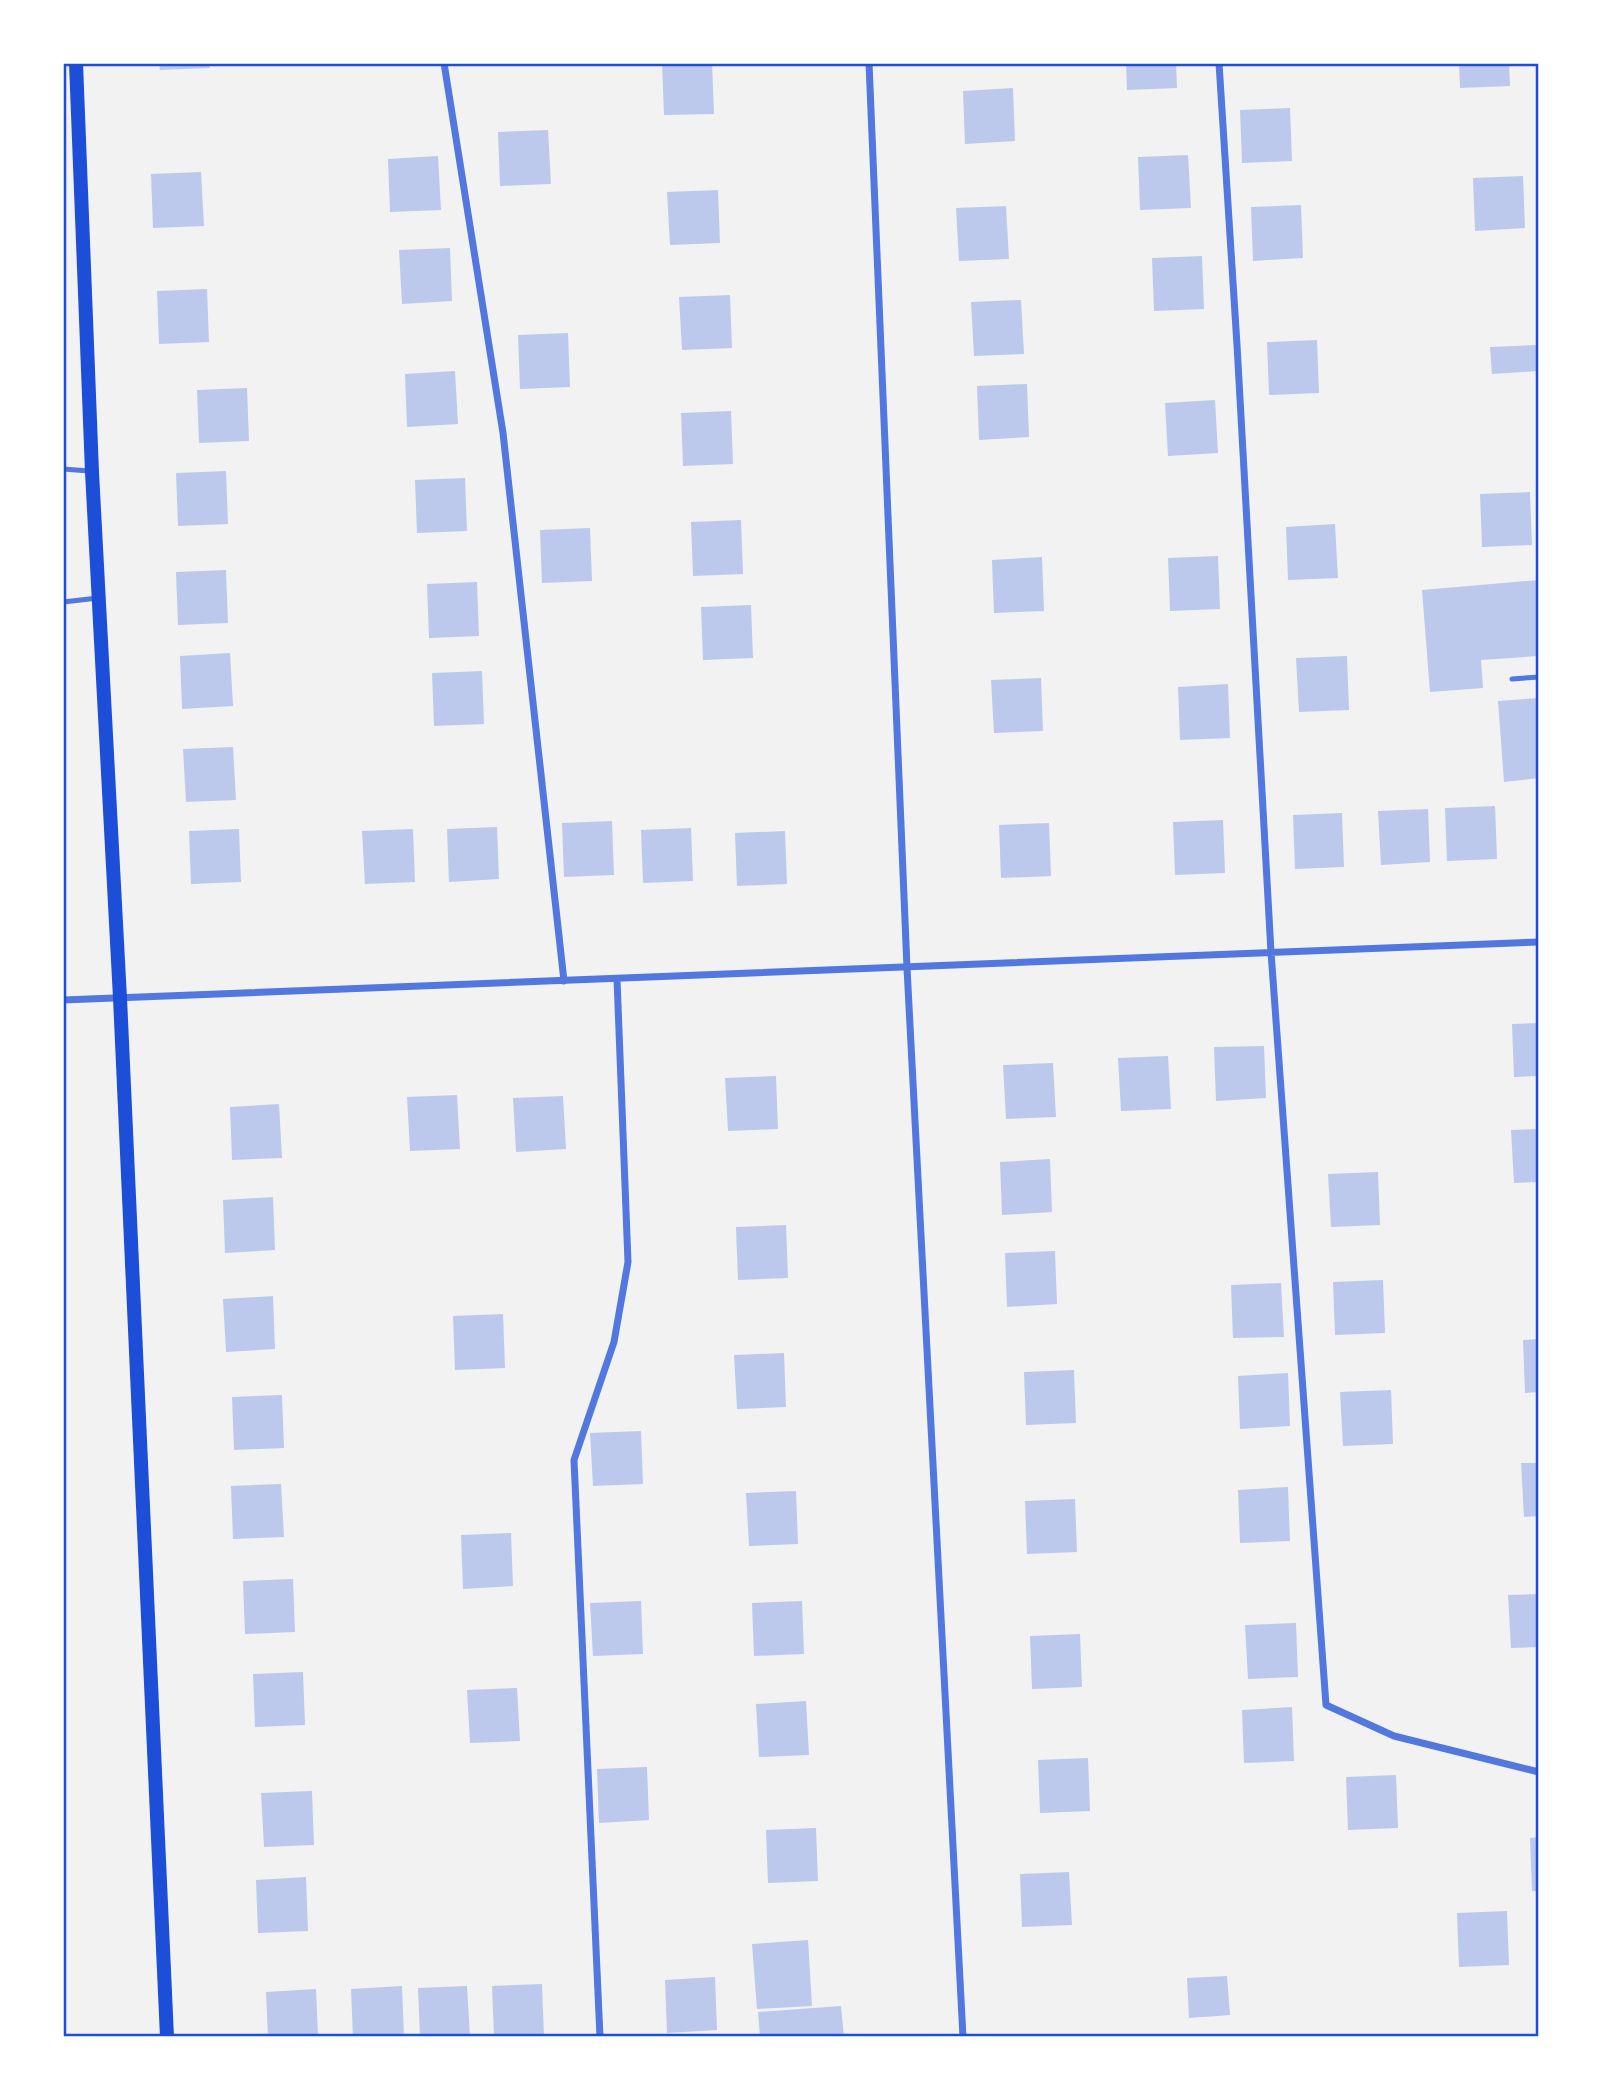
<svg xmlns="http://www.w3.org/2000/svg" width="1602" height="2100" font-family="'DM Sans',sans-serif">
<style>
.building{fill:#bdc9ec}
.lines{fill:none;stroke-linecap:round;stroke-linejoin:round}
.service{stroke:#5277de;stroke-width:5}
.minor{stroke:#5277de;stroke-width:7}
.secondary{stroke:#1d4ed8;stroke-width:14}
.neatline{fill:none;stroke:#1d4ed8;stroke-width:2.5}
</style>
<rect width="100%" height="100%" fill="#f2f2f2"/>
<path class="building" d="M159,63H209L210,68L160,70Z
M662,63H712L714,114L664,115Z
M1126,63H1176L1177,88L1127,90Z
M1459,63H1509L1510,86L1460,88Z
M1013,88L1015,141L965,144L963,91Z
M1290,108L1292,161L1242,163L1240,110Z
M548,130L551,184L500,186L498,132Z
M1188,155L1191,208L1140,210L1138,157Z
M438,156L441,210L390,212L388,159Z
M201,172L204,226L153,228L151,174Z
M1523,176L1525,228L1475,231L1473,178Z
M718,190L720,243L670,245L667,192Z
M1301,205L1303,258L1253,261L1251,207Z
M1006,206L1009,259L959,261L956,208Z
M450,248L452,301L402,304L399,250Z
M1202,256L1204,309L1154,311L1152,258Z
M207,289L209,342L159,344L157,291Z
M730,295L732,348L682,350L679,297Z
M1021,300L1024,354L974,356L971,302Z
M568,333L570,387L520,389L518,335Z
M1317,340L1319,393L1269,395L1267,342Z
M1537,345L1538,371L1492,374L1490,347Z
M455,371L458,424L407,427L405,374Z
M1027,384L1029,437L979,440L977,386Z
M247,388L249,441L199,443L197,390Z
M1215,400L1218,453L1168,456L1165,403Z
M731,411L733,464L683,466L681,413Z
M226,471L228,524L178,526L176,473Z
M465,478L467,531L417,533L415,480Z
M1530,492L1532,545L1482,547L1480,494Z
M741,520L743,574L693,576L691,522Z
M1335,524L1338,578L1288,580L1286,527Z
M590,528L592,581L542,583L540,530Z
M1218,556L1220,609L1170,611L1168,558Z
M1042,557L1044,611L994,613L992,560Z
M226,570L228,623L178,625L176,572Z
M1539,580V656L1481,660L1483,688L1430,692L1422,590Z
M477,582L479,636L429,638L427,584Z
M751,605L753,658L703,660L701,607Z
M230,653L233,706L182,709L180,656Z
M1347,656L1349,710L1299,712L1296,658Z
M482,671L484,724L434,726L432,673Z
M1041,678L1043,731L994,733L991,680Z
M1228,684L1230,738L1180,740L1178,687Z
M1539,698V778L1504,782L1498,701Z
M233,747L236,800L186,802L183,749Z
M1495,806L1497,859L1447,861L1445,808Z
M1428,809L1430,862L1381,865L1378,811Z
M1342,813L1344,867L1295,869L1293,815Z
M1223,820L1225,873L1175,875L1173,822Z
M612,821L614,875L564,877L562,823Z
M1049,823L1051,876L1001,878L999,825Z
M497,827L499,879L449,882L447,829Z
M691,828L693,881L643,883L641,830Z
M239,829L241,882L191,884L189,831Z
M413,829L415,882L365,884L362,831Z
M785,831L787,884L737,886L735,833Z
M1539,1023V1076L1514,1077L1512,1024Z
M1264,1046L1266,1098L1216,1101L1214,1047Z
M1168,1056L1171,1109L1121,1111L1118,1058Z
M1053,1063L1056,1117L1006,1119L1003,1065Z
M776,1076L778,1129L728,1131L725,1078Z
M457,1095L460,1149L410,1151L407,1097Z
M563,1096L566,1149L516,1152L513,1098Z
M279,1104L282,1158L232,1160L230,1107Z
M1539,1129V1182L1514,1183L1511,1130Z
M1050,1159L1052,1212L1002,1215L1000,1162Z
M1378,1172L1380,1225L1331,1227L1328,1174Z
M273,1197L275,1250L225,1253L223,1200Z
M786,1225L788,1278L738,1280L736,1227Z
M1055,1251L1057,1304L1007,1307L1005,1253Z
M1383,1280L1385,1333L1335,1335L1333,1282Z
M1281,1283L1284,1337L1233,1338L1231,1285Z
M273,1296L275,1349L226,1352L223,1299Z
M503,1314L505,1368L455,1370L453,1316Z
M1539,1339V1392L1525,1393L1523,1340Z
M784,1353L786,1407L737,1409L734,1355Z
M1074,1370L1076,1423L1026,1425L1024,1372Z
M1288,1373L1290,1426L1240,1429L1238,1376Z
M1391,1390L1393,1444L1343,1446L1340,1392Z
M282,1395L284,1448L234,1450L232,1397Z
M641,1431L643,1484L593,1486L590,1433Z
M1521,1463H1539V1516L1524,1517Z
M281,1484L284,1537L233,1539L231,1486Z
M1288,1487L1290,1541L1240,1543L1238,1490Z
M796,1491L798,1544L749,1546L746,1493Z
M1075,1499L1077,1552L1027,1554L1025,1501Z
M511,1533L513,1586L463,1589L461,1535Z
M293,1579L295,1632L245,1634L243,1581Z
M1539,1594V1647L1511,1648L1508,1595Z
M641,1601L643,1654L593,1656L590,1603Z
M802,1601L804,1654L754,1656L752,1603Z
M1296,1623L1298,1677L1248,1679L1245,1625Z
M1080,1634L1082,1687L1032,1689L1030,1636Z
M303,1672L305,1725L255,1727L253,1674Z
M517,1688L520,1741L470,1743L467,1690Z
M806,1701L809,1755L759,1757L756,1704Z
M1292,1707L1294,1761L1244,1763L1242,1710Z
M1088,1758L1090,1811L1040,1813L1038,1760Z
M647,1767L649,1820L599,1823L597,1769Z
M1396,1775L1398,1828L1348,1830L1346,1777Z
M312,1791L314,1845L264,1847L261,1793Z
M816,1828L818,1881L768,1883L766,1830Z
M1539,1837V1891H1532L1530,1838Z
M1069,1872L1072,1925L1022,1927L1020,1874Z
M306,1877L308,1931L258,1933L256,1880Z
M1507,1911L1509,1965L1459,1967L1457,1913Z
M808,1940L812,2006L757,2009L752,1944Z
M1227,1976L1230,2015L1189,2018L1187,1978Z
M715,1977L717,2030L667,2033L665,1980Z
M542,1984L544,2037H494L492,1986Z
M402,1986L404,2037H353L351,1989Z
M467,1986L470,2037H420L418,1988Z
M316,1989L318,2037H268L266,1992Z
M841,2006L844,2037H760L758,2012Z"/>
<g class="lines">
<path class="service" d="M63,469L89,471
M63,602L98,598
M1512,679L1539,677"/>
<path class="minor" d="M444,63L503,433L564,981
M869,63L907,968L963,2037
M1219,63L1237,345L1271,952L1326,1705L1394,1736L1539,1772
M63,1000L1539,942
M600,2037L574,1460L614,1342L628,1262L617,979"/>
<path class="secondary" d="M76,63L92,472L120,998L167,2037"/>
</g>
<rect width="1602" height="2100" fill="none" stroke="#ffffff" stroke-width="130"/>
<rect x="65" y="65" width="1472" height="1970" class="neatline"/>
</svg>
